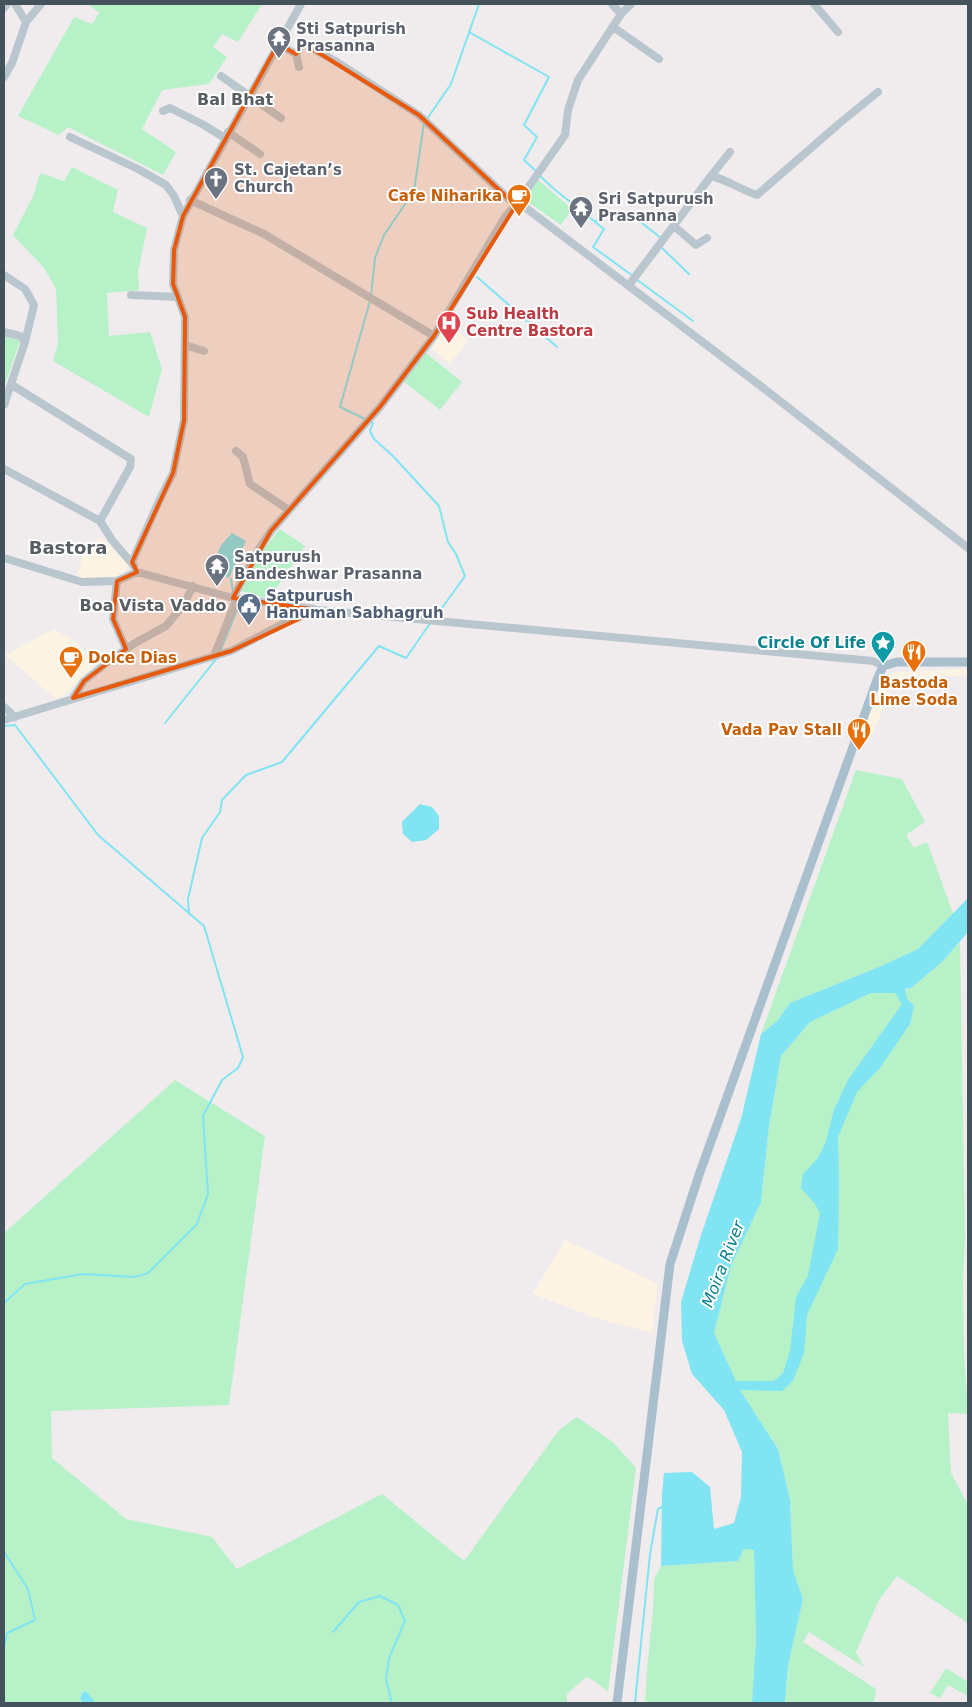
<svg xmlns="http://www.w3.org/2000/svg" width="972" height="1707" font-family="'DejaVu Sans',sans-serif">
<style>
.commercial{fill:#fdf3e3}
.green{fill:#b6f1c8}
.water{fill:#80e4f2;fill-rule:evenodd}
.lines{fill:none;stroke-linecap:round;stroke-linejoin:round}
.stream{stroke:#80e4f2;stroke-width:2}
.minor{stroke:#bac6cd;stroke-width:8}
.major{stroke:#aabfce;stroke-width:9}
.marked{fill:#e8590c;fill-opacity:0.2;stroke:#e8590c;stroke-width:4;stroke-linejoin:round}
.labels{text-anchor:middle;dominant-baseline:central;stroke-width:4;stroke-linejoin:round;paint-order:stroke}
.worship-label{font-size:15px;font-weight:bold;fill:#5b616d;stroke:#fff;text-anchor:start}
.food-label{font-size:15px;font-weight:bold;fill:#c56008;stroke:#fff;text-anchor:end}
.health-label{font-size:15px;font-weight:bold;fill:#be3a42;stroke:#fff;text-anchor:start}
.service-label{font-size:15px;font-weight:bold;fill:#4e5e75;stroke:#fff;text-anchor:start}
.culture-label{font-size:15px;font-weight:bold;fill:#0d838f;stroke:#fff;text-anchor:end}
.neighbourhood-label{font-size:16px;font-weight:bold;fill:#595e62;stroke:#fff}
.water-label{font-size:16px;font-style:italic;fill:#057f90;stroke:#fff}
.quarter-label{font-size:18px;font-weight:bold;fill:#595e62;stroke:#fff}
</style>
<rect width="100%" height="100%" fill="#f0eced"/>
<path class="commercial" d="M447,322L468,340L450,364L432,349Z
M101,537L129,566L122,576L82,578L76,577L87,545L92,544Z
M54,629L78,643L95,667L66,693L56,699L5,655Z
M968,669V675L903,679L893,682L872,736L863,732L882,680L894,672Z
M565,1240L658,1284L652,1333L593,1317L533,1294Z"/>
<path class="green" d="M88,4H262L238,42L222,34L213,47L227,57L209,84L162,90L142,129L176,152L163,175L68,127L59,135L18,116L74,17L92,24L99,13Z
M72,167L118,190L113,212L147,228L138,273L139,290L107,293L109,336L150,332L162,369L149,417L53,361L58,343L56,289L44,268L13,235L33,196L40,173L64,181Z
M538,180L572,209L561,225L528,202L527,195Z
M4,336L20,341L4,387Z
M426,353L462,382L440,410L403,381Z
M280,529L305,546L269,599L241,591L261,552Z
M856,770L902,779L925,822L906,835L914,848L927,842L953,913L918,949L881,966L790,1003L777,1021L761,1034Z
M960,942L965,1238L963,1282L964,1352L968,1414L948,1413L951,1473L968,1505V1623L897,1576L879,1600L856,1652L864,1667L809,1632L803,1642L876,1689L874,1703H785L788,1666L803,1599L793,1570L790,1500L778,1449L740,1390L714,1333L731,1266L761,1202L769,1126L781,1056L810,1022L871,993H895L911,988L943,961Z
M175,1080L265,1136L229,1405L51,1411L52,1458L126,1519L212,1537L237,1569L382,1494L464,1561L559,1430L577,1417L613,1442L636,1468L608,1692L596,1682L586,1677L567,1694V1703H95L86,1691L82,1693L80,1699L83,1703H4V1233Z
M744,1549L754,1550L756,1640L752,1703H645L647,1669L653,1610L654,1579L661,1566L738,1561Z
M946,1668L968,1682V1696L948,1685L940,1698L930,1693Z"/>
<path class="water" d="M232,533L246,541L229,578L210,570L221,545Z
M420,804L432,807L439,816V829L426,840L412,842L403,834L402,822Z
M968,898V932L943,961L911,988L905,989L907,999L914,1006L910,1024L880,1068L857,1092L838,1137L839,1184L838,1249L807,1315L804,1353L793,1381L782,1391L740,1390L778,1449L790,1500L793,1570L803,1599L788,1666L785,1703H752L756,1640L754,1550L744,1549L738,1561L661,1566L662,1494L664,1473L692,1472L710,1487L714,1529L734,1523L741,1497L742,1452L724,1410L692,1374L682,1341L681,1302L701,1235L741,1119L761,1034L777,1021L790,1003L881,966L918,949ZM871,993H895L902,1004L848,1080L834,1110L826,1141L818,1158L803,1174L801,1188L815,1204L820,1213L808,1276L796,1297L790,1351L783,1373L774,1381H736L714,1333L731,1266L761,1202L769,1126L781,1056L810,1022Z
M86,1691L95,1702V1703H83L80,1699L82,1693Z"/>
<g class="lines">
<path class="stream" d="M469,32L549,77L524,125L537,137L524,160L537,172
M427,119L451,84L479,4
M540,176L554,189L604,229L593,247L633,276
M595,222L602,216L628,212L661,238
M662,248L689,274
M477,277L557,347
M636,279L693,321
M371,296L375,258L384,235L414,191L424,123
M365,419L340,407L370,301
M369,421L373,423L370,431L374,439L393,456L439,506L448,542L456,554L465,576L434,619
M231,579L233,592
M220,652L239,605L238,603
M165,723L217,658
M4,726L15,725L98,835L204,926L243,1057L238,1068L222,1080L203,1116L208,1194L197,1224L148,1273L135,1277L83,1274L25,1284L4,1303
M189,914L188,899L202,838L220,812L222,800L246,775L282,762L379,646L406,658L431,622
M4,1552L28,1589L35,1620L7,1633L4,1648
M333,1632L359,1602L380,1596L398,1605L405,1621L389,1658L386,1679L392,1703
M635,1703L650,1554L658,1509L664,1506"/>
<path class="minor" d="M612,4L621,14
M814,4L838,32
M4,8L7,4
M26,22L41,4
M613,27L659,59
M278,44L296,54L303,43L337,62L419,115L510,200L518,202L762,387L968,548
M296,54L299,67
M221,76L281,118
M4,77L12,63L26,22L15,4
M163,111L170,108L202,124L225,138
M228,132L260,154
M70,137L138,169L166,185L174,196L183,216
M711,176L730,152
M190,200L264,234L434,336
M674,226L696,245L707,238
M4,275L25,289L34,305L25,342
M629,285L711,176C728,180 741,190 757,195L841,122L878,92
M131,295L178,297
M4,332L20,336L25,342L4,405
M185,345L204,351
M12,385L131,459L130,467L100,521
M236,451L243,457L250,484L289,510
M4,469L100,521L112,540L134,566
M4,558L82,582L117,581L137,572L233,598L314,609
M132,562L159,501L173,473L184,420L185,317L173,284L174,250L183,216L301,4
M117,581L113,619L126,649
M233,598L257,552L271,531L380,407L434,336L505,217L518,202L565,135L568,110L578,80L621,14L631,4
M214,656L237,598
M73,698L84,681L109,661L135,643L166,626L184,604L193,586
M4,707L15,717
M4,720L231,651L300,615L318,610L873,661L883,666"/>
<path class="major" d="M617,1703L670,1264L699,1175L877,680L883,666L897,662H968"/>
</g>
<path class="marked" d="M303,43L419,115L510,200L518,202L434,336L380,407L271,531L233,598L318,610L231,651L73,698L84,681L126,649L113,619L117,581L137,572L132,562L173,473L184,420L185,317L173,284L174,250L183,216L278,44L296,54Z"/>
<defs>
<symbol id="temple-pin" viewBox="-11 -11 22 30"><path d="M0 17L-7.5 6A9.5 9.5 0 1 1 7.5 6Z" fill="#6b7280" stroke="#fff"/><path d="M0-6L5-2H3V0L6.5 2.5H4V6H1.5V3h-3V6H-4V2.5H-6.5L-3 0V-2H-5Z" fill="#fff"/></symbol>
<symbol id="church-pin" viewBox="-11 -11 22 30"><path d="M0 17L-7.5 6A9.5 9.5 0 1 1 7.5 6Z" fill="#6b7280" stroke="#fff"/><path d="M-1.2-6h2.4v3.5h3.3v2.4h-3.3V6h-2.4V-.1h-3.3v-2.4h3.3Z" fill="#fff"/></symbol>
<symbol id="cafe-pin" viewBox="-11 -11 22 30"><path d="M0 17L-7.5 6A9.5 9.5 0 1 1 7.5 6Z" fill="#e8710a" stroke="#fff"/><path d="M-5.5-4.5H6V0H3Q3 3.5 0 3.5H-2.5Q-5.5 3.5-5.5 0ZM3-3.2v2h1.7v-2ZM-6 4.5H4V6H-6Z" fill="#fff"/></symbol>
<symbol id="hospital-pin" viewBox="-11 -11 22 30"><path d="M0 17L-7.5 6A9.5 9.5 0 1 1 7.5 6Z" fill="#e0444e" stroke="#fff"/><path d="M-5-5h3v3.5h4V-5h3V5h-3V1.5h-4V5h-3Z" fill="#fff"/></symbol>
<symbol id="civic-pin" viewBox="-11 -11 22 30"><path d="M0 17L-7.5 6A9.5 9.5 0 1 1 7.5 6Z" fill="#5c6f8a" stroke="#fff"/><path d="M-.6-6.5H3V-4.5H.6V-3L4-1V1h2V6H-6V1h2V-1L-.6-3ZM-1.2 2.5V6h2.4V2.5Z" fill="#fff"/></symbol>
<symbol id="sight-pin" viewBox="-11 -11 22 30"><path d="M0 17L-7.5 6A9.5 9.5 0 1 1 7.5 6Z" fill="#0f9aa8" stroke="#fff"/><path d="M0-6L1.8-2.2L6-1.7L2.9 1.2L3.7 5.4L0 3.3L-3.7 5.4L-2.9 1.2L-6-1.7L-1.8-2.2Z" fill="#fff"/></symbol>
<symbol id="restaurant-pin" viewBox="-11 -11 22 30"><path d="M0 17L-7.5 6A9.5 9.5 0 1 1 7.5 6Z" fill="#e8710a" stroke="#fff"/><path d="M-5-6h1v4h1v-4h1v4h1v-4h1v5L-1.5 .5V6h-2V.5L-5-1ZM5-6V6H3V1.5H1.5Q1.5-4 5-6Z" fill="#fff"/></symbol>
</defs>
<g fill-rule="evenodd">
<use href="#temple-pin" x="265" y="24" width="28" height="38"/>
<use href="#church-pin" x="202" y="165" width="28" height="38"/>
<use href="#cafe-pin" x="505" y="182" width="28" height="38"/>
<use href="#temple-pin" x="567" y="194" width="28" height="38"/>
<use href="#hospital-pin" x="435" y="309" width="28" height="38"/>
<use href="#temple-pin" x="203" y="552" width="28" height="38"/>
<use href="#civic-pin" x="235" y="591" width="28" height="38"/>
<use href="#sight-pin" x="869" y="629" width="28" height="38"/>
<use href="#restaurant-pin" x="900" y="638" width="28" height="38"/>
<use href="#cafe-pin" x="57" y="644" width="28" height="38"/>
<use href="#restaurant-pin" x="845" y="716" width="28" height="38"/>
</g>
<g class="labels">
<g class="worship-label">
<text x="296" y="29">Sti Satpurish<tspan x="296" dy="17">Prasanna</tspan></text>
<text x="234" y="170">St. Cajetan’s<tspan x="234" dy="17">Church</tspan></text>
<text x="598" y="199">Sri Satpurush<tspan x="598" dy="17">Prasanna</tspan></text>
<text x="234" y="557">Satpurush<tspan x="234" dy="17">Bandeshwar Prasanna</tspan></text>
</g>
<g class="food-label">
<text x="502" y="196">Cafe Niharika</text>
<text x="88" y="658" text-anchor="start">Dolce Dias</text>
<text x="914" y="683" text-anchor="middle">Bastoda<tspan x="914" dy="17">Lime Soda</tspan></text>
<text x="842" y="730">Vada Pav Stall</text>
</g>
<g class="health-label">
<text x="466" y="314">Sub Health<tspan x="466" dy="17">Centre Bastora</tspan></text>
</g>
<g class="service-label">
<text x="266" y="596">Satpurush<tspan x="266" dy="17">Hanuman Sabhagruh</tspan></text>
</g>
<g class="culture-label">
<text x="866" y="643">Circle Of Life</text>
</g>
<g class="neighbourhood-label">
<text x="235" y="99">Bal Bhat</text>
<text x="153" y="605">Boa Vista Vaddo</text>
</g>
<g class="water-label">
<text transform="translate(723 1264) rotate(-69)">Moira River</text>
</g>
<g class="quarter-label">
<text x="68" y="547">Bastora</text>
</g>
</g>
<rect width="972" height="1707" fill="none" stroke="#44525b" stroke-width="10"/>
</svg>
